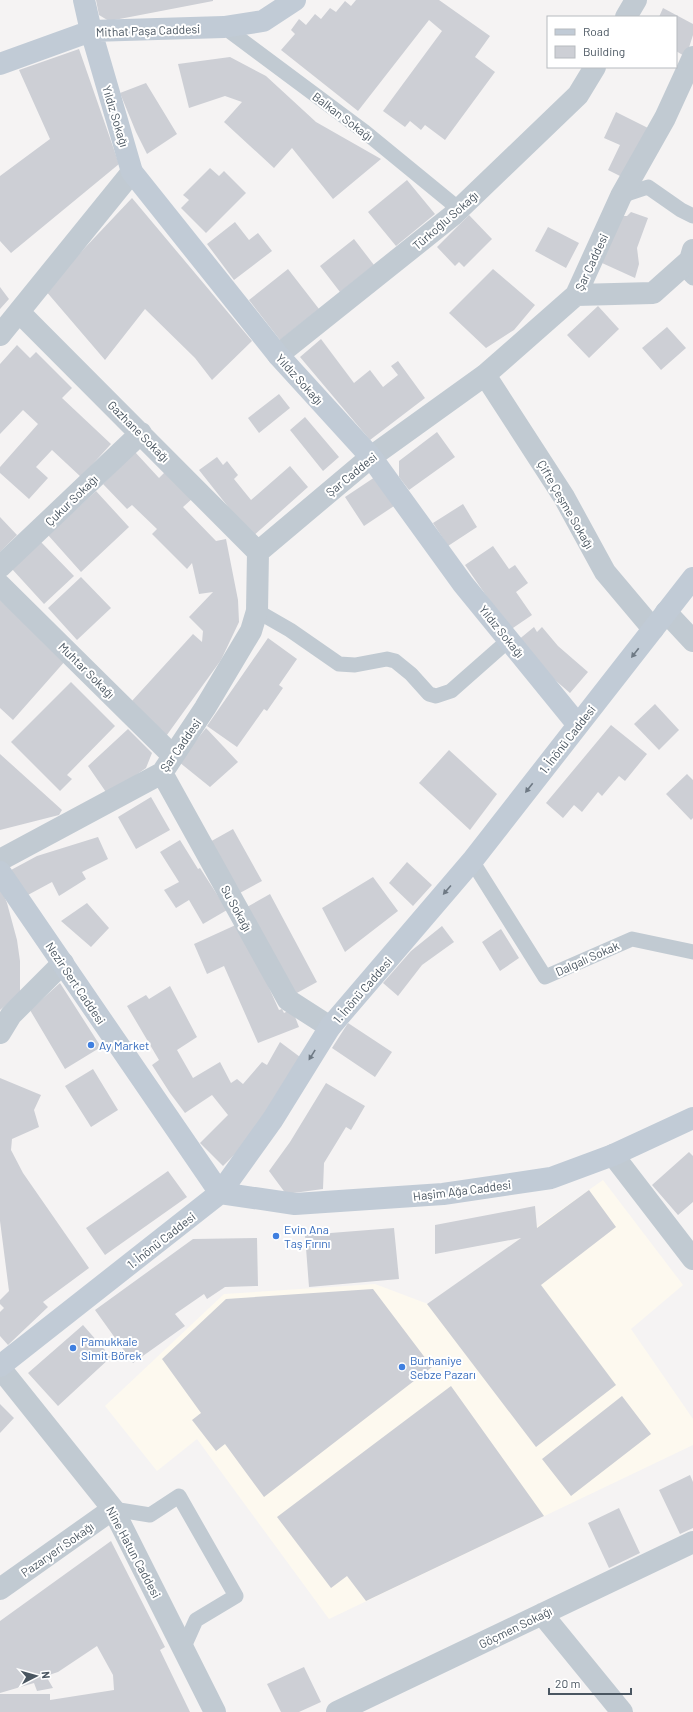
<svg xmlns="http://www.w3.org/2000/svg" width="693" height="1712" font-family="Barlow,sans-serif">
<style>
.commercial{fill:#fdf9ef}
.building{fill:#cdcfd5}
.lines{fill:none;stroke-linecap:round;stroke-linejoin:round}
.lane{stroke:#c1cad2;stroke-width:15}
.street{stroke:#c1cad2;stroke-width:22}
.secondary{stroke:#c1cbd6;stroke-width:22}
.oneway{fill:#6e7984}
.shop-dot{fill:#3f7fe0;stroke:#fff;stroke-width:1.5}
.labels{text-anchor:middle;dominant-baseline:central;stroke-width:4;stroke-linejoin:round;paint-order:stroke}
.street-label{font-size:12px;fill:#4a5661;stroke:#fff}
.shop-label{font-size:12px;fill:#366cbe;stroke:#fff;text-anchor:start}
</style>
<rect width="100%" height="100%" fill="#f5f3f3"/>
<path class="commercial" d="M603,1180L683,1285L631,1329L693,1419V1445L329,1619L197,1439L157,1471L105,1406L224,1294L375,1284L428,1304Z"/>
<path class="building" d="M96,0H213V1L109,21L99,15Z
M356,0H439L490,36L475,57L495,72L445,140L425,125L421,130L410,121L405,127L383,111L442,31L429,20L358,111L281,50L295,34L291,30L299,19L306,25L315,14L321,19L330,8L336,12L345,1L351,6Z
M663,8L693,24V35L686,57L676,51V17H659Z
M79,49L119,164L11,253L0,241V176L50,139L19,70Z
M230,57L266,76L316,122L381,159L333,199L292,148L274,168L224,122L242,102L225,96L189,108L178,64Z
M146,83L177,134L147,154L136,132L120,93Z
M616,112L648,128L624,178L608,170L620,145L604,138Z
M210,168L219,176L224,171L246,193L206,233L181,208L189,200L183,195Z
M407,180L435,214L396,246L368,212Z
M132,198L252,341L212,380L195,358L145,309L105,360L45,290Z
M631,212L648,218L637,248L639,264L635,278L602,263L620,216H627Z
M469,215L492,239L464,267L459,262L455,266L437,247Z
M235,222L249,240L258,233L272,251L234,280L207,244Z
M548,227L579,243L566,268L535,251Z
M354,239L374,265L340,292L320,266Z
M288,269L319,309L280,340L249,300Z
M493,269L535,305L514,330L486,348L449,313Z
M0,287L9,299L0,309Z
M598,306L619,329L589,358L567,335Z
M667,327L686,348L661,370L642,348Z
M321,339L354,383L370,370L383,387L398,375L391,366L398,361L425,398L370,440L300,357Z
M17,345L30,358L36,352L72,388L62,398L111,444L81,477L52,450L36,467L48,478L29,499L0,473V467L38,424L23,410L0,434V364Z
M279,394L290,408L259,433L248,418Z
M305,417L339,457L323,471L290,430Z
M437,432L455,457L409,490L399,477V461Z
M135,452L159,478L166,471L193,498L183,507L216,541L226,539L238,600L239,622L221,660L164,739L131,702L193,634L202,642L203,631L189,617L213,592L199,594L192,563L187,569L152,534L157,529L132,505L127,509L103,484Z
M217,457L223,465L227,461L238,475L234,479L251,500L290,466L308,487L252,537L199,470Z
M375,477L394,506L364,526L345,497Z
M96,491L129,527L81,572L48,535Z
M463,504L477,527L448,546L433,523Z
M0,517L17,535L0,552Z
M41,542L74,576L44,604L12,569Z
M493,546L509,569L515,565L528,583L516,592L532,615L510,630L465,565Z
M81,577L111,608L77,640L48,608Z
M0,600L66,660L13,720L0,708Z
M534,627L537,632L542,627L558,646L588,672L570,693L540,667L517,641Z
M268,638L297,659L279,685L283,688L267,711L264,709L237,747L207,726Z
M71,682L115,726L67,775L72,779L60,791L11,742Z
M655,704L679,730L659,750L634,724Z
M611,725L647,754L625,781L619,776L602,796L598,792L582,812L574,805L563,818L546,803Z
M206,728L238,762L210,787L179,762Z
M128,729L152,753L146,768L108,795L88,766Z
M449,750L497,794L470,830L419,783Z
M0,754L62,810L59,815L0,830Z
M687,774L693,780V818L691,820L666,794Z
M151,797L170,830L136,849L118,817Z
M233,829L262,881L238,894L208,843Z
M98,837L108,859L82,872L86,879L59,896L52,882L26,896L11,870L37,856Z
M180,840L198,869L200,868L227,910L203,924L189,900L176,908L164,890L179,882L160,852Z
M407,862L432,885L413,906L389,883Z
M373,877L398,911L345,952L322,908Z
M0,886L7,903L17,940L20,961V993L0,1010Z
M270,894L317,982L295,994L247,907Z
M87,903L109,928L91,947L61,921Z
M240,923L279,1010L282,1009L284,1013L292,1009L299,1027L258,1043L224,966L207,974L194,944Z
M442,926L454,942L422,965L398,996L383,983L411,951Z
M501,929L519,958L500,971L482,942Z
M60,983L101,1047L65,1069L30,1010Z
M170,986L197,1037L177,1050L193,1078L220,1062L231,1083L237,1079L243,1084L262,1062L267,1065L280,1042L300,1057L251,1138L223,1166L200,1143L228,1115L212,1095L185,1113L170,1093L152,1065L159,1060L127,1006L146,995L149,999Z
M348,1023L392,1052L375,1077L332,1048Z
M93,1069L118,1110L91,1127L65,1086Z
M0,1078L41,1095L34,1110L39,1127L12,1139L11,1150L23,1173L89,1268L43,1302L48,1307L8,1345L0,1336V1312L4,1308L0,1304V1300L9,1291L0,1221Z
M326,1083L365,1106L351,1130L346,1127L324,1163L323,1189L286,1194L269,1171L290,1142Z
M689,1152L693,1156V1202L678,1215L652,1185Z
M168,1171L187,1197L105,1255L86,1228Z
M589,1190L616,1227L541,1285L616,1385L536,1447L427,1304L521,1238L435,1254V1225L535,1206L537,1228Z
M394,1228L399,1279L309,1287L305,1235Z
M257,1238L258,1286L225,1287L207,1299L204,1294L175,1314L185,1326L133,1363L95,1310L193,1239Z
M373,1289L432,1367L264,1497L225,1444L216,1451L192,1420L201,1413L162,1359L226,1299Z
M83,1325L111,1357L58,1406L28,1373Z
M451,1386L544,1516L366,1601L347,1576L331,1588L277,1517Z
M622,1396L651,1434L571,1496L542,1459Z
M0,1404L14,1418L0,1433Z
M690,1475L693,1482V1528L680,1534L659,1490Z
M619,1508L640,1553L609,1568L588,1523Z
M111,1541L165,1647L160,1650L190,1712H0V1694H50V1700L114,1690L113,1675L97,1646L58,1672L46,1676L53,1688L37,1691L34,1683L0,1693V1621Z
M304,1667L321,1702L299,1712H281L267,1684Z"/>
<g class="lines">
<path class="lane" d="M224,27L365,132L459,209
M621,196L648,187L681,210L693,216
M682,267L693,278
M257,611L290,630L339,664L355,665L387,659L395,661L411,674L429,694L436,696L451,691L509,640
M472,861L545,977L632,939L693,952
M113,1509L150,1515L179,1496L236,1596L196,1620L183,1649"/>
<path class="street" d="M626,17L636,0
M576,295L653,293L690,260L693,250
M19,312L258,552
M0,335L132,172
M278,355L452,216L578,95L595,67
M485,375L564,497L605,572L653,629
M0,567L141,433
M0,585L173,756
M666,612L693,641
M162,773L288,1000L330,1027
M0,860L162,773L205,708L251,631L257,611L258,552L371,457L485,375L576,295L621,196L665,118L693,57
M0,1033L11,1015L63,963
M613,1155L693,1259
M0,1368L113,1509L215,1712
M0,1589L113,1509
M542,1614L622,1712
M337,1712L693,1542"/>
<path class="secondary" d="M84,0L91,31L132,172L278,355L371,457L463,584L578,725
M0,64L91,31L224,27L263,21L295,0
M0,872L220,1193L295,1204L443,1194L551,1178L613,1155L693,1118
M0,1366L220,1193L273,1119L330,1027L472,861L693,578"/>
</g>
<defs><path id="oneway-solid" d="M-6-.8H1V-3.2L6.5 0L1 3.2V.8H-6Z"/></defs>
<g class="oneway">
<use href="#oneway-solid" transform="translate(635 653) rotate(128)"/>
<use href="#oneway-solid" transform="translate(529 788) rotate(128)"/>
<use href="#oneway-solid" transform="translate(447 890) rotate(131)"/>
<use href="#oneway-solid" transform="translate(312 1055) rotate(122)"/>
</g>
<g class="shop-dot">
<circle cx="91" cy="1045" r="4"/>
<circle cx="276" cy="1236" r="4"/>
<circle cx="73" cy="1348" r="4"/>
<circle cx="402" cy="1367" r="4"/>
</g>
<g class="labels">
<g class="street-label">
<text transform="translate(148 30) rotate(-2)">Mithat Paşa Caddesi</text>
<text transform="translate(116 116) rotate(73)">Yıldız Sokağı</text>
<text transform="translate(343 116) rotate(37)">Balkan Sokağı</text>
<text transform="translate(445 220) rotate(-41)">Türkoğlu Sokağı</text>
<text transform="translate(591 262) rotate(-65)">Şar Caddesi</text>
<text transform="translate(300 379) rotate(48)">Yıldız Sokağı</text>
<text transform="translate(139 431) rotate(45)">Gazhane Sokağı</text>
<text transform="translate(351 474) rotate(-39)">Şar Caddesi</text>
<text transform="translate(71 500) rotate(-44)">Çukur Sokağı</text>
<text transform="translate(566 504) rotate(60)">Çifte Çeşme Sokağı</text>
<text transform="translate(502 631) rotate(51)">Yıldız Sokağı</text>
<text transform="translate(87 670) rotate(45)">Muhtar Sokağı</text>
<text transform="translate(567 739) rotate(-52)">1. İnönü Caddesi</text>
<text transform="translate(180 745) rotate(-55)">Şar Caddesi</text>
<text transform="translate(237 908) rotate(61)">Su Sokağı</text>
<text transform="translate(587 958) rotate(-24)">Dalgalı Sokak</text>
<text transform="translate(76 983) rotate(56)">Nezir Sert Caddesi</text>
<text transform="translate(362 990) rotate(-49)">1. İnönü Caddesi</text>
<text transform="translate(462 1190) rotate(-7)">Haşim Ağa Caddesi</text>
<text transform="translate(161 1240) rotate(-38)">1. İnönü Caddesi</text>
<text transform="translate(57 1549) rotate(-35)">Pazaryeri Sokağı</text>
<text transform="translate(134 1552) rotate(62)">Nine Hatun Caddesi</text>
<text transform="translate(515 1627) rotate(-26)">Göçmen Sokağı</text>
</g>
<g class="shop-label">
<text x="99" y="1045">Ay Market</text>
<text x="284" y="1229">Evin Ana<tspan x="284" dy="14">Taş Fırını</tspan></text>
<text x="81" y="1341">Pamukkale<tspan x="81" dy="14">Simit Börek</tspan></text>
<text x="410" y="1360">Burhaniye<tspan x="410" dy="14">Sebze Pazarı</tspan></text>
</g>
</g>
<rect x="547" y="16" width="130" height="52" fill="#ffffff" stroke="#b7bbc0"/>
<rect x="555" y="29" width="20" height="6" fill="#c1cbd6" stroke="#b7bbc0"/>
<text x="583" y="36" font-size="12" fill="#4a5661">Road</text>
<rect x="555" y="46" width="20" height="12" fill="#cdcfd5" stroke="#b7bbc0"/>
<text x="583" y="56" font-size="12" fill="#4a5661">Building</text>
<g transform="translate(36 1676) rotate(84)" stroke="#ffffff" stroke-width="3" paint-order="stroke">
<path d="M0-3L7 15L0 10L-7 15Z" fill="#4a5661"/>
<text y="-6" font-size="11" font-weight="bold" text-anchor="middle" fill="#4a5661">N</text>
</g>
<path d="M549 1688v6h82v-6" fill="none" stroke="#4a5661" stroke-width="2"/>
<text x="555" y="1688" font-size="12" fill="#4a5661" stroke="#ffffff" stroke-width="3" paint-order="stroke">20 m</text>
</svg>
